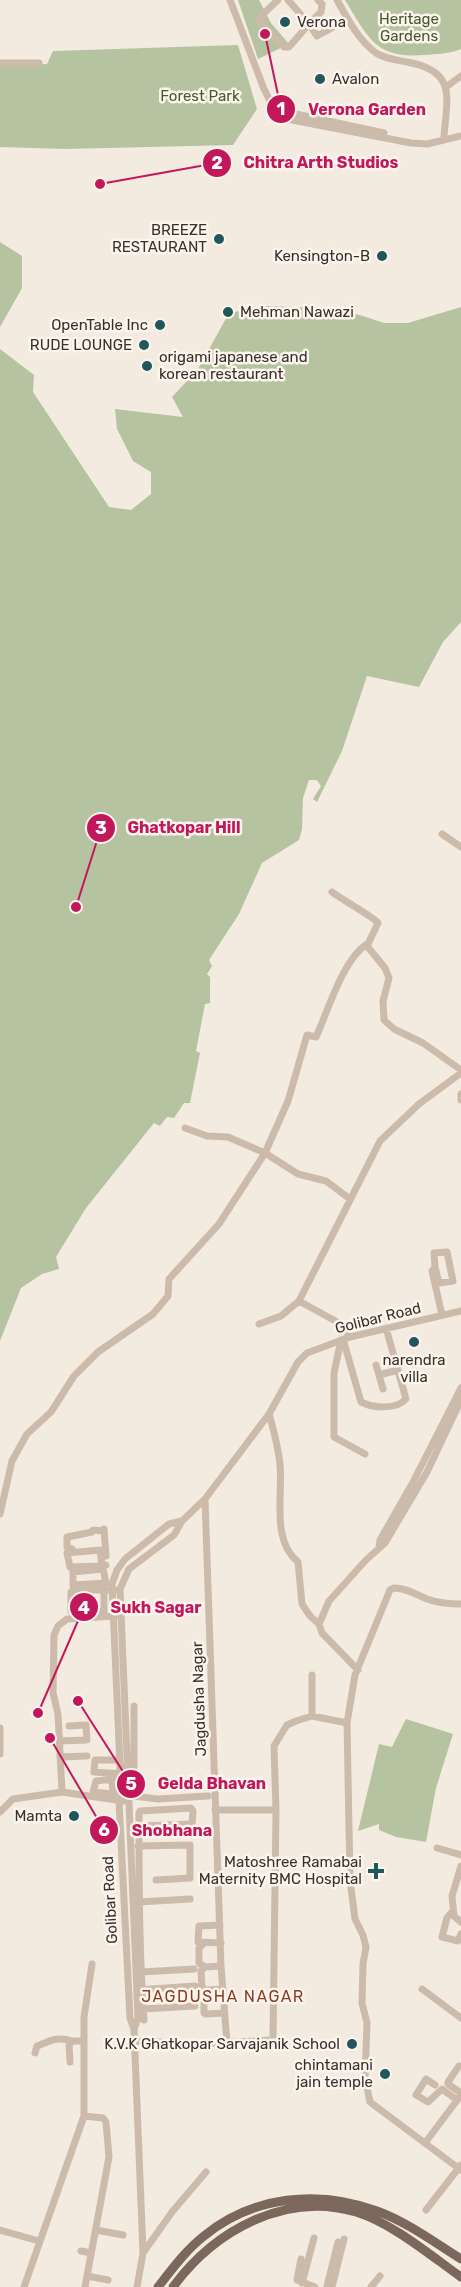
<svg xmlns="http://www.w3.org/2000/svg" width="461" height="2287" font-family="Rubik,sans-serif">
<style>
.green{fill:#b6c3a0}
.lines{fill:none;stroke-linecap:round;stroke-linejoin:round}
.minor{stroke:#ccbbab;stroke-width:7}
.major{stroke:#7c675c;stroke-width:9}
.poi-dot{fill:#1f575d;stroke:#fbf5ed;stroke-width:2}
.labels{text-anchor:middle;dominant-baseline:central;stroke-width:5;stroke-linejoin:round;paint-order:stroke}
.park-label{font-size:15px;fill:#48592e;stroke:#fbf5ed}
.poi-label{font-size:15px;fill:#3a302b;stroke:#fbf5ed;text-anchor:end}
.street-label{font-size:15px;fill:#3a302b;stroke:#fbf5ed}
.neighbourhood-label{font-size:16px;letter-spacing:1.5px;fill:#8a3e23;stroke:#fbf5ed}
.leader{fill:none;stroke:#c2185b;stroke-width:2}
.callout-dot{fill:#c2185b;stroke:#fbf5ed;stroke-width:2}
.mark-label{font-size:18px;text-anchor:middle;font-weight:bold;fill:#fff}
.callout-label{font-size:16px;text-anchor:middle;font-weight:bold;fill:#c2185b;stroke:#fbf5ed;stroke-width:5;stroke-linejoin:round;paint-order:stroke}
</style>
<rect width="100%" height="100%" fill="#f3ebe0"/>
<path class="green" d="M238,0H259L271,23L289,44L258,59Z
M345,0H461V49C449,54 437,54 424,55C375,59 368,37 345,0Z
M238,45L257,109L233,145L65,149L0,147V66L47,64L53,51Z
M0,242L22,256V288L0,327Z
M267,306L323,308L360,315L384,323H408L461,307V622L443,642L419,687L367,676L342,751L317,802L313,799L321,786L317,780H309L303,798L302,829L299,840L262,863L239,914L209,960L212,966L207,974L210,977V1003L205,1004L196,1051L200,1053L190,1103H184L174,1118L167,1117L160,1126L154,1123L86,1208L56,1257L59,1269L42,1274L21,1288L0,1341V349L34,375L33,392L109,507L131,510L151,494V472L133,461L117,429L115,409L183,417L172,397L198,369L229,313Z
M406,1719L453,1734L436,1788L426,1842L396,1837L379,1830V1824L358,1831L379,1744L392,1747Z"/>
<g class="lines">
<path class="minor" d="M230,0L264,89L276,113L287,115L292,120L411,143L427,144L461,136
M278,0L262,15L259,21L284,47H289L309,24L288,0
M318,0L322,4L321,12L309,24L317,36L348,19
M337,0C347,18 359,41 376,53C385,59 397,60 407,62C457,71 447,97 444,136
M0,63H39
M446,87L461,76
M287,115L291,113L384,133
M442,834L461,847
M332,892C341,899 375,918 378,923L367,946L385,968L389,978L383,1001L384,1020L394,1029L423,1043L461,1070
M461,1094V1100
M185,1128L207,1136L228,1137L265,1153L298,1174L326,1181L350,1199
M435,1267L439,1283L453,1281L447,1252L434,1253L435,1267L432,1271L442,1315
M299,1301L341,1324L350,1337
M259,1324L281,1316L299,1301L380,1141L419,1104L461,1073
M343,1339L361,1402C373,1408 396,1410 406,1399L386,1328
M341,1340L334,1373V1437L365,1454
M376,1365L379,1375L398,1370
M379,1375L383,1389
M269,1414C274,1431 278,1447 280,1464C283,1495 271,1540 298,1562L302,1604L310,1616L319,1624L322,1633L358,1670
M205,1499L221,1966L227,2043
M0,1514L12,1461L27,1434L51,1412L74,1376L98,1352L153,1314L168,1296L169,1279L219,1224L265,1153L288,1101L307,1035L316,1037C328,1011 343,959 367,944
M104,1529L106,1556
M379,1548L380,1540L412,1484L461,1388
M72,1549L67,1547V1537L92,1532L93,1530L104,1531
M102,1566L100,1550L67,1553L70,1567L102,1566L106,1565
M103,1569L106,1583L73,1585V1572Z
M86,1590L87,1616
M461,1604C449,1604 438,1603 427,1599C415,1594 406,1588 394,1588L390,1590L355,1675L347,1723L350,1880L355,1919L363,1935L366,1947L363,1964L362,2003L367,2023L365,2078L370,2102L461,2170
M71,1611V1592L73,1590H115
M73,1614L104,1611V1590
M115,1616L67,1619L58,1626L54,1635L53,1693L58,1714L62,1792L123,1801
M319,1624L329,1601L366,1560L385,1543L427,1472L461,1400
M312,1675V1716
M0,1728V1754
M60,1741L87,1740L86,1725L69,1726
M60,1757L87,1756
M119,1760H95L94,1772L122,1774
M122,1766H134V1706
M112,1779L113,1794L93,1792L96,1781C104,1780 112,1779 119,1779
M124,1795L158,1799L208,1796
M215,1810H276
M0,1812L13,1799L62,1792
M139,1826L192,1824L193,1811L191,1808L140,1811L139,1813C139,1882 139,1951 144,2020
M138,1846L190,1845V1878L156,1880
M437,1848L461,1855
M461,1866L452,1896L454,1916L461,1922
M139,1902L190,1899
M452,1912L447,1918L442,1937L458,1941L461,1934
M220,1925L199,1926L198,1942L221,1943
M203,1944L199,1948V1963L205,1967L221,1966
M205,1967L201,1971L202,1988L206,1990L223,1989
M141,1972L194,1969
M422,1989L461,2018
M137,1990L195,1986
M206,1990L204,1993V2013L206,2014L225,2013
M143,2009L195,2006
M134,2029L138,2018L120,1589L129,1569L174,1535L182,1521
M134,2041L201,2044L273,2040L276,1810L274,1746L287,1725L296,1721L312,1716L347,1723
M35,2053L37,2046C50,2041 58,2036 72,2041
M70,2062L69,2045L72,2041H84
M459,2066L448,2082V2084L461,2093
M435,2085L426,2079L416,2095L428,2102L442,2089L457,2100
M425,2143L461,2095
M426,2210L461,2165
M0,2230L39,2241
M96,2230L123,2235
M81,2251L91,2253
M143,2253L172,2212L206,2172
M301,2259L297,2280L315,2287
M331,2270L338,2242
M87,2276L108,2280
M302,2283L314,2238
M327,2286L331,2270H334
M24,2287L84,2116
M85,2287L109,2157L106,2122L103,2118L84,2116V2017L92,1964
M137,2287L143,2253L134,2029L130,2018L119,1801L120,1766L112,1584L117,1570L125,1559L169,1524L182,1521L205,1499L269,1414L298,1362L307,1353L350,1337L461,1311
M332,2287L344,2239
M371,2287L380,2276"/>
<path class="major" d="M158,2287C172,2269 186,2250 204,2236C253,2196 318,2189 377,2211C407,2222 434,2242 461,2259
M173,2287C214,2231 285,2191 356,2212C392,2223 430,2255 461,2277"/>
</g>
<g class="poi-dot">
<circle cx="285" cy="22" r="6"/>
<circle cx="320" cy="79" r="6"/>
<circle cx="219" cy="239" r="6"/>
<circle cx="382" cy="256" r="6"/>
<circle cx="228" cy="312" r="6"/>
<circle cx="160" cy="325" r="6"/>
<circle cx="144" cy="345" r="6"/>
<circle cx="147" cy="366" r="6"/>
<circle cx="414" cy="1342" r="6"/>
<circle cx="74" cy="1816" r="6"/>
<path d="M373 1862h6v6h6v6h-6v6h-6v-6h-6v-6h6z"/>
<circle cx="352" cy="2044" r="6"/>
<circle cx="385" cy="2074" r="6"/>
</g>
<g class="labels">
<g class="park-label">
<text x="409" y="19">Heritage<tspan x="409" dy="17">Gardens</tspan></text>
<text x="200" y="96">Forest Park</text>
</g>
<g class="poi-label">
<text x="297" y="22" text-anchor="start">Verona</text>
<text x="332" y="79" text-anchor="start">Avalon</text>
<text x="207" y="230">BREEZE<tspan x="207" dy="17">RESTAURANT</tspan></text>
<text x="370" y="256">Kensington-B</text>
<text x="240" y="312" text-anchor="start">Mehman Nawazi</text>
<text x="148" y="325">OpenTable Inc</text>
<text x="132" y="345">RUDE LOUNGE</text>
<text x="159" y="357" text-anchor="start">origami japanese and<tspan x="159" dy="17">korean restaurant</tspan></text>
<text x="414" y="1360" text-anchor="middle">narendra<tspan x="414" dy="17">villa</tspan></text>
<text x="62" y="1816">Mamta</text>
<text x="362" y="1862">Matoshree Ramabai<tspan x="362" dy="17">Maternity BMC Hospital</tspan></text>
<text x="340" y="2044">K.V.K Ghatkopar Sarvajanik School</text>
<text x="373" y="2065">chintamani<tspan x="373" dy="17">jain temple</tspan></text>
</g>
<g class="street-label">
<text transform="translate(378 1318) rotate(-14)">Golibar Road</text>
<text transform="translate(199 1699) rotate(-92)">Jagdusha Nagar</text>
<text transform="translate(110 1900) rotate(-93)">Golibar Road</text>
</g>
<g class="neighbourhood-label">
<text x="223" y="1996">JAGDUSHA NAGAR</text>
</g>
</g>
<path class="leader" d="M265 34L281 109M100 184L217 163M76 907L101 828M38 1713L84 1607M78 1701L131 1784M50 1738L104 1830"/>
<g class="callout-dot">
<circle cx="265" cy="34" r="6"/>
<circle cx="100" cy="184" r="6"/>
<circle cx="76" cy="907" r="6"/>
<circle cx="38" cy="1713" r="6"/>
<circle cx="78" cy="1701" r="6"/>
<circle cx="50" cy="1738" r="6"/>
<circle cx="281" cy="109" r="15"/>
<circle cx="217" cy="163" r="15"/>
<circle cx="101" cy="828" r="15"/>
<circle cx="84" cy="1607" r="15"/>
<circle cx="131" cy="1784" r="15"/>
<circle cx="104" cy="1830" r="15"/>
</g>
<g class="mark-label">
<text x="281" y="115">1</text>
<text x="217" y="169">2</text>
<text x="101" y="834">3</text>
<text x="84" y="1614">4</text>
<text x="131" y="1790">5</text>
<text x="104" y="1836">6</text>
</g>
<g class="callout-label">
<text x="367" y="115">Verona Garden</text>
<text x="321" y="168">Chitra Arth Studios</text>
<text x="184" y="833">Ghatkopar Hill</text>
<text x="156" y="1613">Sukh Sagar</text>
<text x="212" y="1789">Gelda Bhavan</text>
<text x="172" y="1836">Shobhana</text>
</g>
</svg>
